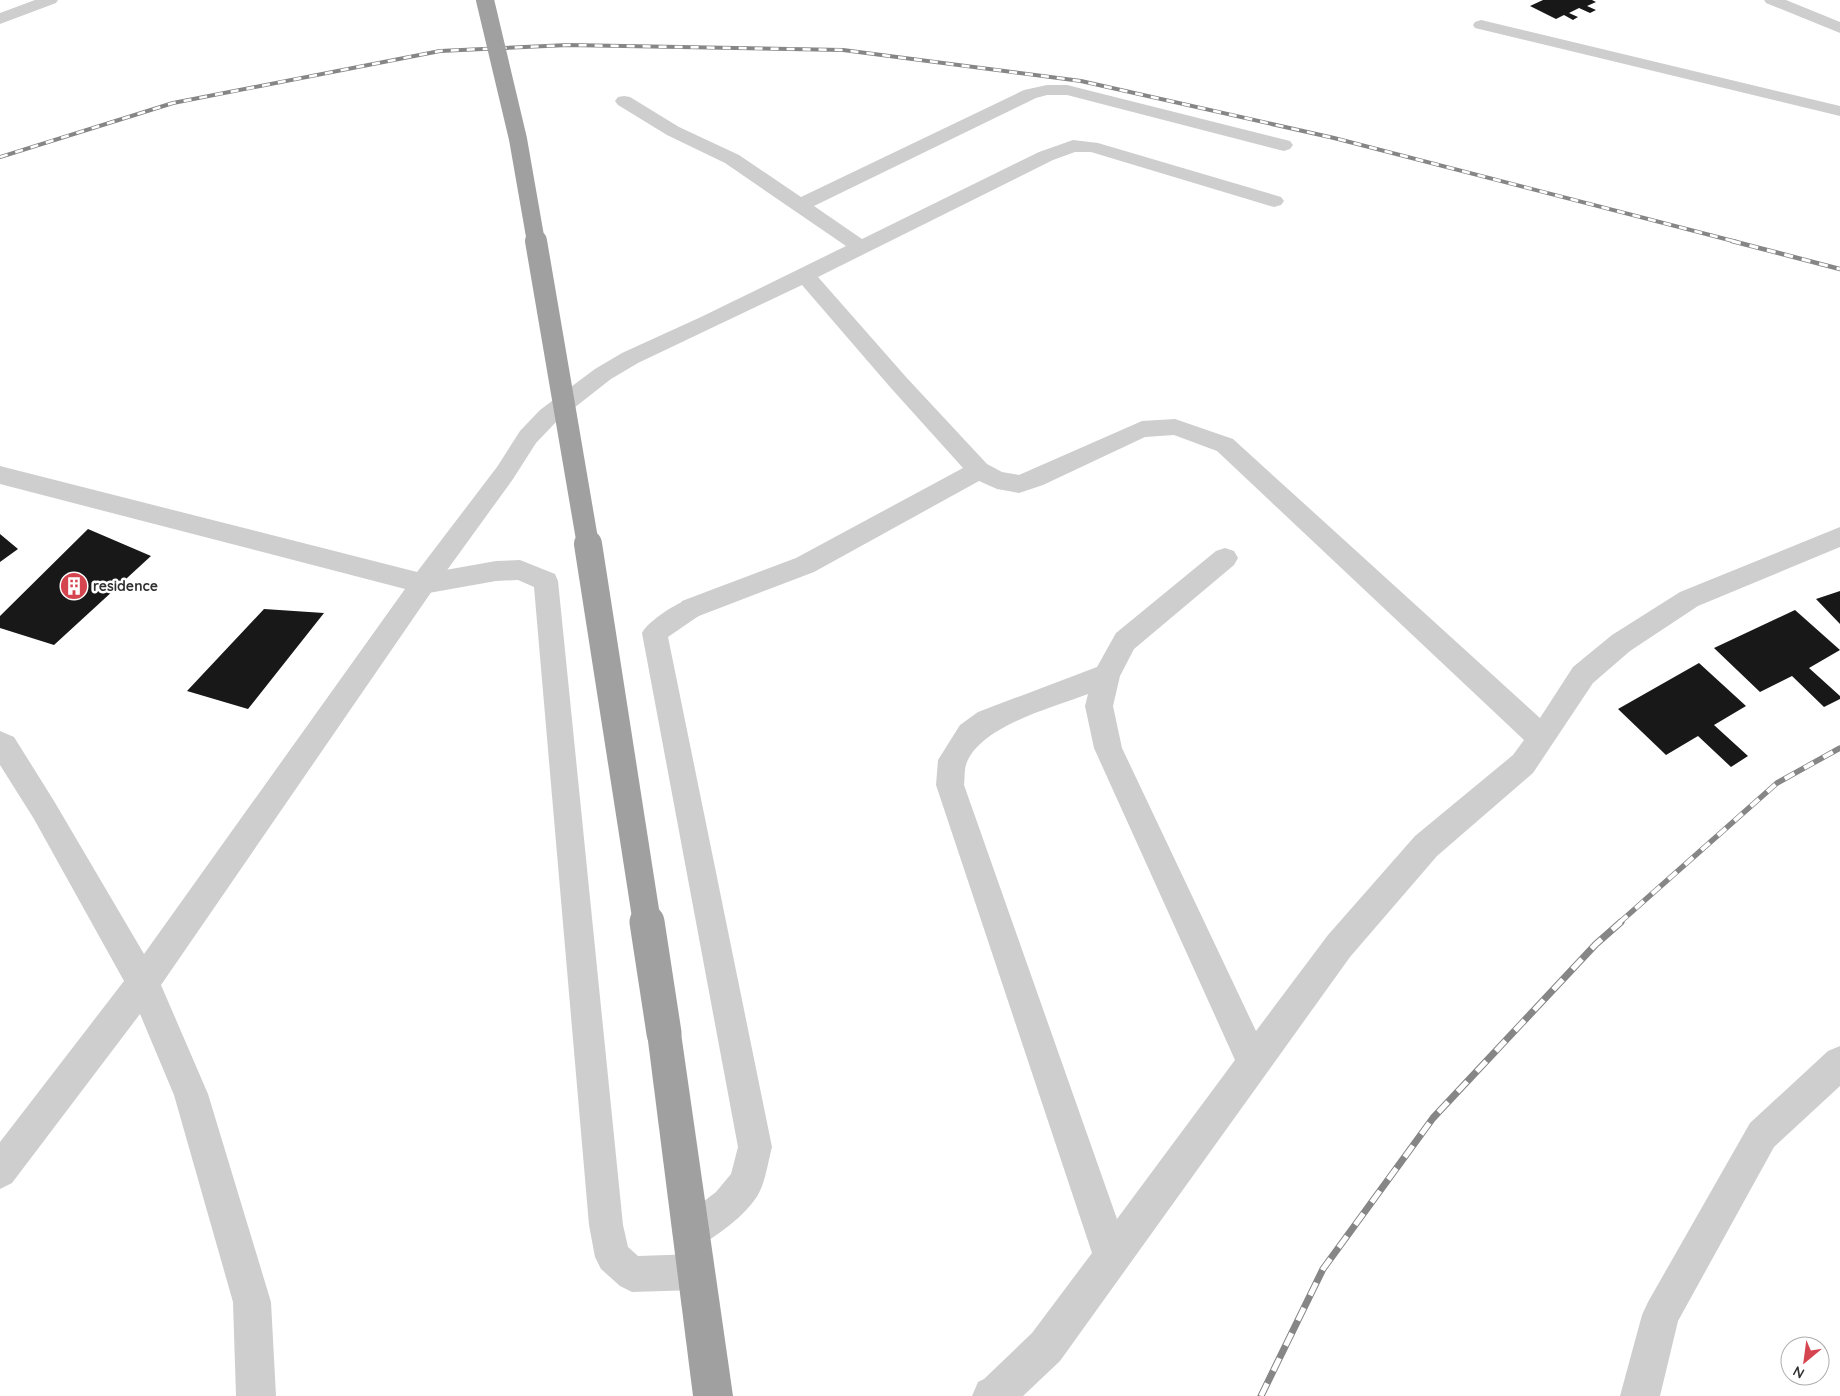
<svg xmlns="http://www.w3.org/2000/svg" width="1840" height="1396" font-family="Quicksand,sans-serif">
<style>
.building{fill:#181818}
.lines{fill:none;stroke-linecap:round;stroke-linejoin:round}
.service{fill:#cecece;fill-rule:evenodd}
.minor{fill:#cecece;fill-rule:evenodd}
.trunk{fill:#a0a0a0;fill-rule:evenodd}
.rail-far3-casing{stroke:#868686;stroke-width:4}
.rail-far2-casing{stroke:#868686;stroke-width:4.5}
.rail-far1-casing{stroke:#868686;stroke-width:5.5}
.rail-casing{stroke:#868686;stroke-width:7}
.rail-far3{stroke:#fff;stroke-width:2.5;stroke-dasharray:8;stroke-linecap:butt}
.rail-far2{stroke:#fff;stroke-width:3;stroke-dasharray:9;stroke-linecap:butt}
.rail-far1{stroke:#fff;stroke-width:4;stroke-dasharray:11;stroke-linecap:butt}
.rail{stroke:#fff;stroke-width:5;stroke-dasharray:14;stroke-linecap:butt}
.trunk-bridge-far3{stroke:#a0a0a0;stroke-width:18}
.trunk-bridge-far2{stroke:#a0a0a0;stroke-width:22}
.trunk-bridge-far1{stroke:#a0a0a0;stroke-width:28}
.trunk-bridge{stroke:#a0a0a0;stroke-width:35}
.labels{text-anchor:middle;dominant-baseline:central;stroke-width:5;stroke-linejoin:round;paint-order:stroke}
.poi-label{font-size:14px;font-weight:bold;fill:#313131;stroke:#fff;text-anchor:start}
</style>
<rect width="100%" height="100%" fill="#fff"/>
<path class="building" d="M1543,0H1592L1596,2L1587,6L1596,10L1590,13L1579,8L1569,13L1578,17L1573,20L1564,15L1556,19L1530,6Z
M88,529L151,556L54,645L0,628V616Z
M0,534L18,549L0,562Z
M1840,591V624L1816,599Z
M264,609L324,613L248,709L187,691Z
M1795,610L1840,650L1809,668L1840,696V699L1824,707L1792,676L1760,692L1714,648Z
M1699,663L1746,706L1714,725L1748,756L1731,767L1698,736L1666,755L1618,709Z"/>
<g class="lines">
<path class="service" d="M520,560L555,574L558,581L623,1225L628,1247L638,1256L696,1254L708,1260L714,1272L708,1284L696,1290L632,1292L620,1286L601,1269L595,1257L589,1225L534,587L518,580L496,581L423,594L414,591L411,584L414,577L423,574L496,561Z
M691,598L700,601L703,608L700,615L668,637L772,1147C768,1162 766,1179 759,1193C748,1214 712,1241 690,1250L678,1245L673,1233L678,1221L716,1192L731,1174L738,1147L642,633C649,620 677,603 691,598Z"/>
<path class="minor" d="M35,0H58L56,3L0,24V13Z
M1764,0H1786L1840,22V33L1766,3Z
M1481,20L1840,106V116L1475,28L1473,25L1475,22Z
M1047,85H1067L1290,141L1293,145L1290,149L1284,151L1067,95H1047L1036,98L814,206L862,239L1039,152L1073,140L1098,143L1281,197L1284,201L1281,205L1274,207L1091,152H1075L1053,160L818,277L906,377L987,464L1002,472L1019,475L1142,421L1175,419L1233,439L1540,718L1573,667L1612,635L1680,592L1840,527V547L1698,606L1630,651L1593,683L1533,773L1437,856L1350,957L1060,1361L1023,1396H972L978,1382L984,1379L1032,1333L1092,1253L936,785L938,760L960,725L978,712L1097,667L1116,633L1216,551L1225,548L1234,551L1238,558L1234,565L1134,649L1120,676L1113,706L1122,748L1256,1031L1328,935L1415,836L1513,755L1524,740L1217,451L1174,435L1145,437L1043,485L1019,493L997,489L979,481L814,572L691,619L682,615L678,608L682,601L796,558L963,468L890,387L802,285L638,363L611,379L556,422L536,443L513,479L432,591L161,985L208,1094L271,1302L276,1396H236L233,1302L174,1095L140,1014L12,1183L0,1189V1142L124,981L34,819L0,765V731L14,737L54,801L144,954L405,589L0,484V466L417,572L497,467L520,431L540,410L595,369L622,353L701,317L846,246L725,163L667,135L618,105L615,101L618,97L624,96L630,97L679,127L739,155L801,197L1024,90ZM1088,694L1085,706L1094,748L1235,1060L1117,1219L964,785C965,778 964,768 967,762C983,725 1052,708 1088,694Z
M1840,1046V1086L1774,1147L1678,1321L1660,1396H1620L1642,1315L1648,1302L1750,1123L1828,1051Z"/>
<path class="trunk" d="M664,1016L676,1021L681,1033L733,1396H693L647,1033L652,1021Z"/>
<defs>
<path id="rail-far3" d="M0,157L173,103L440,51L568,45L843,50L1081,81L1334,138L1737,242"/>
<path id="rail-far2" d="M1732,241L1840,269"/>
<path id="rail-far1" d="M1619,923L1777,783L1840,748"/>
<path id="rail" d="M1261,1396L1323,1269L1433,1118L1596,944L1621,922"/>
</defs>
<use href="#rail-far3" class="rail-far3-casing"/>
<use href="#rail-far2" class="rail-far2-casing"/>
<use href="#rail-far1" class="rail-far1-casing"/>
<use href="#rail" class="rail-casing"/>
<use href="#rail-far3" class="rail-far3"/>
<use href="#rail-far2" class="rail-far2"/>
<use href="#rail-far1" class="rail-far1"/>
<use href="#rail" class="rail"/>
<path class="trunk-bridge-far3" d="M485,0L518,139L536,242"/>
<path class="trunk-bridge-far2" d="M536,241L588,545"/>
<path class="trunk-bridge-far1" d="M588,544L647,923"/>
<path class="trunk-bridge" d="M647,922L664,1033"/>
</g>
<defs>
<symbol id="building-disc" viewBox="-11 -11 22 22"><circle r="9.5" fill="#d5454f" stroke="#fff"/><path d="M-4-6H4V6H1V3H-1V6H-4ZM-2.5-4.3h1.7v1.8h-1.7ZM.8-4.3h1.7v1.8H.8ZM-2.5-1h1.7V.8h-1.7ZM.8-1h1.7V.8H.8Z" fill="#fff"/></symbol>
</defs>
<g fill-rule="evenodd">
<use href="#building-disc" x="58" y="570" width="32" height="32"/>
</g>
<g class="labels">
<g class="poi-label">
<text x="93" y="586">residence</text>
</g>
</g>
<g transform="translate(1805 1361) rotate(209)"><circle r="24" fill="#ffffff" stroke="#adadad"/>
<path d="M0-4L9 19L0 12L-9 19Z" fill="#d5454f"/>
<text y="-8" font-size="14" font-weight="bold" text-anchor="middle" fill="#313131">N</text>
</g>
</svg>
